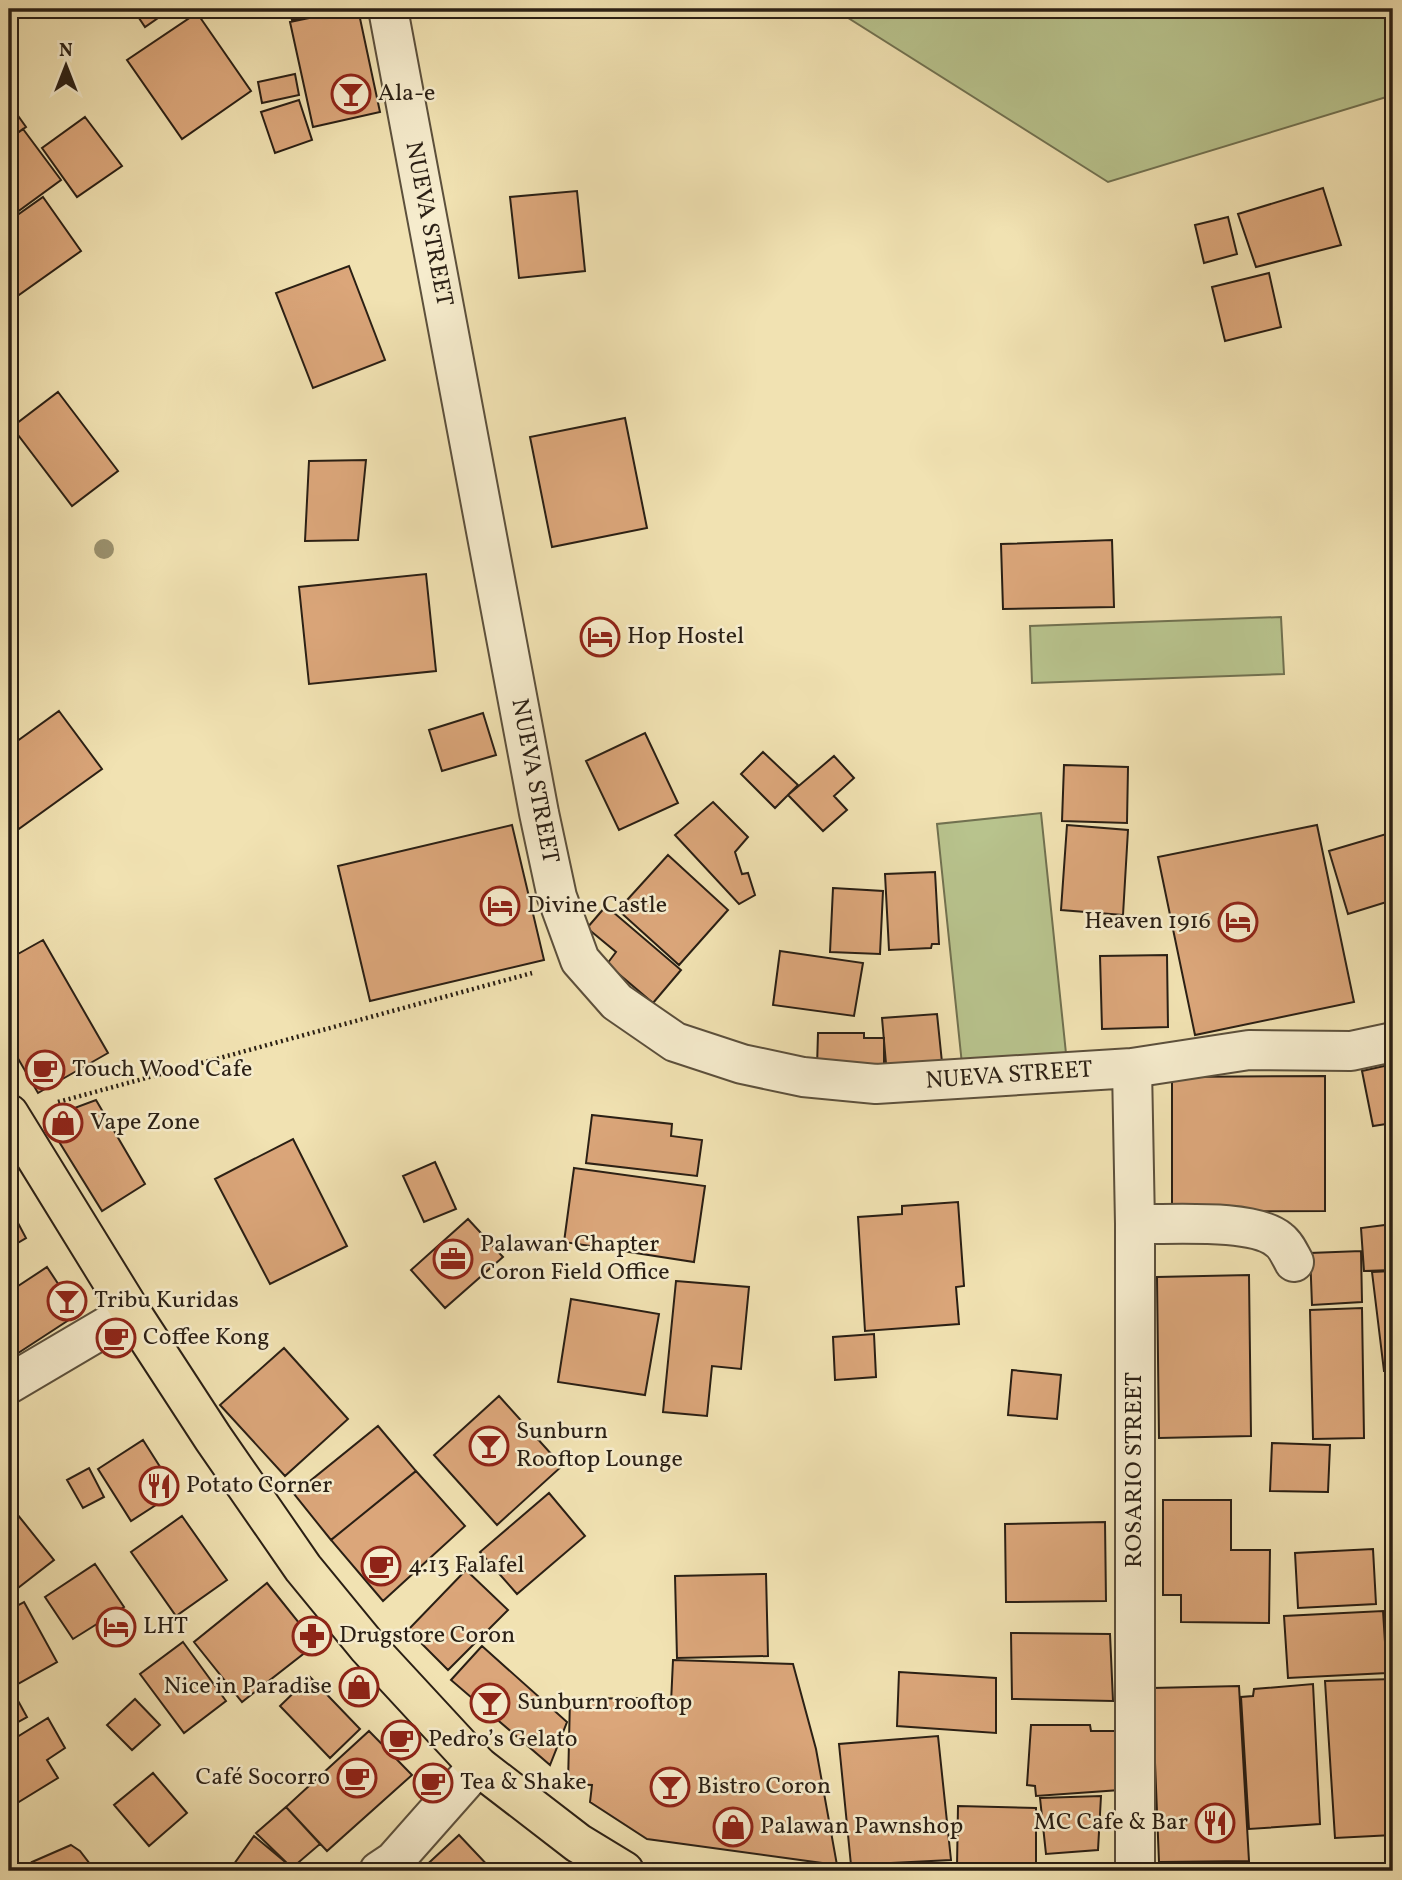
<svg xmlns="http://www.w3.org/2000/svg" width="1402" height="1880" font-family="Vollkorn,serif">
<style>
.green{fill:#b8c38d;stroke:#717150;stroke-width:2}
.building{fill:#dba67a;stroke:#2a1f14;stroke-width:2}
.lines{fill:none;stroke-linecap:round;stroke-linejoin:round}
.minor-casing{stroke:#5c503c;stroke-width:42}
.major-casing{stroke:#2a1f14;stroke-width:42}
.path{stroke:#2a1f14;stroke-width:4.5;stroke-dasharray:2 3.5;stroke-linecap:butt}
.minor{stroke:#f6eccd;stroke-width:38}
.major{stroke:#f1e2b2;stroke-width:38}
.tree{fill:#9b926f}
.labels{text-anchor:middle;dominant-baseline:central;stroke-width:5;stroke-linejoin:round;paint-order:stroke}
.poi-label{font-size:24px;fill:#2a1f14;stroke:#f6eccd;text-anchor:start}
.street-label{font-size:24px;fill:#2a1f14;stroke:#f6eccd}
</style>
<rect width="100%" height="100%" fill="#f1e2b2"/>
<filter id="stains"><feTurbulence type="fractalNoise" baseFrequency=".00286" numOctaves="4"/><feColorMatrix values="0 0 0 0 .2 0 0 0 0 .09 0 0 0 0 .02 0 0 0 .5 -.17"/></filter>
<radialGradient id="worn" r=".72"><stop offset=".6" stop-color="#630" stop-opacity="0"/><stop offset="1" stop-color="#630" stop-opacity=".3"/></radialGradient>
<path class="green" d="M834,9H1393V95L1108,182Z
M1281,617L1284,674L1032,683L1030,626Z
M1041,813L1067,1063L963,1074L937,824Z"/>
<path class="building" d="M133,9H171L145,27Z
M289,9H335L292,20Z
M352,9H358L380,112L313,127L290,22Z
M197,13L251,91L182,139L127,60Z
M295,74L299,95L262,103L258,82Z
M299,100L312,140L275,153L261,112Z
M9,103L26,127L9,139Z
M85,117L122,166L77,197L42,148Z
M23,129L61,180L9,218V139Z
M1323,188L1341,245L1256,267L1238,214Z
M577,191L585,271L519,278L510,197Z
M43,197L81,251L9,302V221Z
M1228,217L1237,254L1204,263L1195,225Z
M349,266L385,360L313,388L276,293Z
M1269,273L1281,327L1225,341L1212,287Z
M58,392L118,471L72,506L12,427Z
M625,418L647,528L552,547L530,437Z
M366,460L358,540L305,541L309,461Z
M1112,540L1114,607L1003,609L1001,544Z
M426,574L436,671L309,684L299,587Z
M59,711L102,769L9,836V747Z
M483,713L496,755L442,771L429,730Z
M645,733L678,803L619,830L586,761Z
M763,752L798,785L775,808L741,774Z
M834,756L854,778L834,796L847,810L823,831L788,795Z
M1064,765L1128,767L1127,823L1062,821Z
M713,802L748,837L735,852L742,874L748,873L755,895L739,904L675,835Z
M512,825L544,960L370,1001L338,866Z
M1067,825L1128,830L1123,915L1061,910Z
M1317,825L1354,1002L1195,1035L1158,857Z
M1393,832V900L1348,914L1329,851Z
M668,855L728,910L679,965L618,910Z
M935,872L939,944H932L931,948L889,950L885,874Z
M833,888L883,891L880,954L830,952Z
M606,906L681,970L653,1003L607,964L616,952L587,928Z
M43,940L108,1053L38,1093L9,1043V959Z
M780,951L863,963L854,1016L773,1005Z
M1167,955L1168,1027L1102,1029L1100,956Z
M937,1014L943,1072L887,1075L882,1018Z
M818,1033H864V1038H884V1067H817Z
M1393,1064V1123L1373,1126L1362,1071Z
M1325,1076V1211L1172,1212V1077Z
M96,1100L145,1184L102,1211L45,1119Z
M592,1115L672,1124L671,1136L702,1140L697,1176L586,1163Z
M293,1139L347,1246L270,1284L215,1179Z
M1393,1143V1200H1391L1386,1144Z
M435,1162L456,1209L424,1222L403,1176Z
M574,1168L705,1186L694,1262L564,1242Z
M958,1202L964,1286L956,1287L959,1324L865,1331L858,1217L902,1214V1206Z
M9,1206L26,1238L9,1248Z
M468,1219L503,1257L445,1308L411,1270Z
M1393,1224V1270L1364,1271L1361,1228Z
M1361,1251L1362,1302L1312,1305L1310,1253Z
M47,1267L78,1314L9,1359V1292Z
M1393,1271V1371H1384L1372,1272Z
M1249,1275L1251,1436L1159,1438L1157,1277Z
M676,1281L749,1287L741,1369L712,1366L707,1416L663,1412Z
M571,1299L659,1314L645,1395L558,1382Z
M1362,1308L1364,1438L1313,1439L1310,1310Z
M874,1334L876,1377L835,1380L833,1337Z
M284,1348L348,1419L285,1476L220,1405Z
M1012,1370L1061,1375L1057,1419L1008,1415Z
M499,1396L562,1466L497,1525L434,1455Z
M378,1426L416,1471L331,1540L294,1494Z
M143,1440L176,1492L131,1521L98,1469Z
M1272,1443L1330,1445L1328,1492L1270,1491Z
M89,1468L104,1497L83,1508L67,1480Z
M416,1471L465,1526L383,1601L331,1540Z
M549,1493L585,1536L517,1594L480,1552Z
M1163,1500H1231V1550H1270L1269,1623L1181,1622V1595H1163Z
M9,1504L54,1560L9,1595Z
M182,1516L227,1580L176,1616L131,1552Z
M1105,1522L1106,1601L1006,1602L1005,1524Z
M1373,1549L1376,1604L1298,1608L1295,1553Z
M95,1564L124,1607L73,1639L45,1597Z
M466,1570L508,1610L448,1670L408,1630Z
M766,1574L768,1656L677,1658L675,1576Z
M267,1583L316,1644L242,1702L194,1642Z
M24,1602L57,1662L11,1688L27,1717L9,1727V1610Z
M1383,1611L1387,1673L1288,1678L1284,1616Z
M1011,1633L1110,1634L1113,1701L1012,1699Z
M183,1642L226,1701L184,1733L140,1674Z
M482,1646L567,1722L550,1765L451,1680Z
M673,1660L793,1664L816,1749L837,1865L647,1839L590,1802L592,1785L568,1784L570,1699L639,1698L671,1703Z
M899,1672L996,1678V1733L897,1726Z
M310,1677L360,1729L330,1758L280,1706Z
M1393,1679V1835L1335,1838L1325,1681Z
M1313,1684L1320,1824L1249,1829L1241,1697L1253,1696L1254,1689Z
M1239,1686L1249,1861L1159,1862L1152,1688Z
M135,1699L160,1725L132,1750L107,1725Z
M48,1718L65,1748L47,1760L58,1778L9,1808V1742Z
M1031,1725H1090L1091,1731H1123L1120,1790L1036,1796L1035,1786L1027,1785Z
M369,1731L412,1775L327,1851L286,1807Z
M938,1736L951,1860L851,1865L839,1744Z
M153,1773L187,1813L149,1846L114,1805Z
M1101,1796L1098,1850L1046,1854L1040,1798Z
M958,1806L1036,1808V1869L957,1867Z
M286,1807L320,1844L292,1868L256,1833Z
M459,1835L493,1871H420Z
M254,1836L296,1871H229Z
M71,1845L80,1851L93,1868L88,1871H39L32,1862Z"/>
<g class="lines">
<defs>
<path id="minor" d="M388,9L539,813L557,897L580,960L617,1002L675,1042L742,1064L803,1077L876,1084L1132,1068L1249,1050L1351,1051L1393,1042
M1132,1068L1135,1224V1871
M1135,1224C1170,1225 1253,1218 1279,1240C1286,1245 1290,1255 1294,1262
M9,1384L131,1312
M379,1871L394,1861L478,1766"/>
<path id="major" d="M9,1114L131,1312L213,1438L303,1568L367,1646L478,1766L578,1843L624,1871"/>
</defs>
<use href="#minor" class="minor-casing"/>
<use href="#major" class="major-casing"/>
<path class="path" d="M58,1102L532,973"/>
<use href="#minor" class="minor"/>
<use href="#major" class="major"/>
</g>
<circle class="tree" cx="104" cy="549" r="10"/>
<defs>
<symbol id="bar-ring" viewBox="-11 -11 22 22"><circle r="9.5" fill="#f6eccd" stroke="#8f2418" stroke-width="1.5"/><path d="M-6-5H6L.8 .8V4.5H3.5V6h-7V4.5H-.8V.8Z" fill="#8f2418"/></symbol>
<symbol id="hotel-ring" viewBox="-11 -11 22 22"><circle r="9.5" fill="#f6eccd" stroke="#8f2418" stroke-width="1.5"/><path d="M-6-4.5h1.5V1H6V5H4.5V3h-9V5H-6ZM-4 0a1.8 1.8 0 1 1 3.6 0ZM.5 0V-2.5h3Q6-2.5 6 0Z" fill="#8f2418"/></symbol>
<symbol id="cafe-ring" viewBox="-11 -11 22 22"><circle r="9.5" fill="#f6eccd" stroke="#8f2418" stroke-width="1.5"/><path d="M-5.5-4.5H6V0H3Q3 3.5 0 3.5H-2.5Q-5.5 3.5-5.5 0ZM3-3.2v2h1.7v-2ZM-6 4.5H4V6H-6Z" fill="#8f2418"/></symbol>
<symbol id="shop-ring" viewBox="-11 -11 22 22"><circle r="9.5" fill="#f6eccd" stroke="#8f2418" stroke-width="1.5"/><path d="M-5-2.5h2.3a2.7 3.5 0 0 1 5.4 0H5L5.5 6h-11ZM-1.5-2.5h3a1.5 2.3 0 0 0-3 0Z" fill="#8f2418"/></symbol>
<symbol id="office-ring" viewBox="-11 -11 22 22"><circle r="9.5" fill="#f6eccd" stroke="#8f2418" stroke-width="1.5"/><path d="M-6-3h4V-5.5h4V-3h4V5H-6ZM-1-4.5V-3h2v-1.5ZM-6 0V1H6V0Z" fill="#8f2418"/></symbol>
<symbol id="restaurant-ring" viewBox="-11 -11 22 22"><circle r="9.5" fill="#f6eccd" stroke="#8f2418" stroke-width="1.5"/><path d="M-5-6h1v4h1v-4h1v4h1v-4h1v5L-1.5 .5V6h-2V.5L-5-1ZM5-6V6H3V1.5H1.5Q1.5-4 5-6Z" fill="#8f2418"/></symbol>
<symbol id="pharmacy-ring" viewBox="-11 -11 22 22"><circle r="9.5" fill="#f6eccd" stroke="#8f2418" stroke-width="1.5"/><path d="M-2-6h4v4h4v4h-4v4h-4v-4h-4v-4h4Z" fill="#8f2418"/></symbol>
</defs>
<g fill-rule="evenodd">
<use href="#bar-ring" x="329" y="72" width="44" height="44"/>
<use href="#hotel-ring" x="578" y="615" width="44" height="44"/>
<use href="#hotel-ring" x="478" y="884" width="44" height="44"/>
<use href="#hotel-ring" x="1216" y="900" width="44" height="44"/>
<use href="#cafe-ring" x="23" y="1048" width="44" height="44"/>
<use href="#shop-ring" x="41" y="1101" width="44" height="44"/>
<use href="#office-ring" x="431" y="1237" width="44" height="44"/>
<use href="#bar-ring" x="45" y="1279" width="44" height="44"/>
<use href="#cafe-ring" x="94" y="1316" width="44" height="44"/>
<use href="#bar-ring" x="467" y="1424" width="44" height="44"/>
<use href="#restaurant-ring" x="137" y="1464" width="44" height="44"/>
<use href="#cafe-ring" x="359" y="1544" width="44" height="44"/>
<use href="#hotel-ring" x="94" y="1605" width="44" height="44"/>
<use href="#pharmacy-ring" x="290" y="1614" width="44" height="44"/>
<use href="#shop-ring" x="337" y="1665" width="44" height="44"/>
<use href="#bar-ring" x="468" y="1681" width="44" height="44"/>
<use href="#cafe-ring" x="379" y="1718" width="44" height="44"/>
<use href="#cafe-ring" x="335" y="1756" width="44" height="44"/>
<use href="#cafe-ring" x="411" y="1761" width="44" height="44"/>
<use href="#bar-ring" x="648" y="1765" width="44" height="44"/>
<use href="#restaurant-ring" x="1193" y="1801" width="44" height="44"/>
<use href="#shop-ring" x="711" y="1805" width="44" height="44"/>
</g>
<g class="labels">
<g class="poi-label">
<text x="378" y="94">Ala-e</text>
<text x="627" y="637">Hop Hostel</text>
<text x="527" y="906">Divine Castle</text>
<text x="1211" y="922" text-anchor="end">Heaven 1916</text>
<text x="72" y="1070">Touch Wood Cafe</text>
<text x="90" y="1123">Vape Zone</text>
<text x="480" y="1245">Palawan Chapter<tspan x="480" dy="28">Coron Field Office</tspan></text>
<text x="94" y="1301">Tribu Kuridas</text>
<text x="143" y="1338">Coffee Kong</text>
<text x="516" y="1432">Sunburn<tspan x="516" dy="28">Rooftop Lounge</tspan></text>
<text x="186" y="1486">Potato Corner</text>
<text x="408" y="1566">4.13 Falafel</text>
<text x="143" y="1627">LHT</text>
<text x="339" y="1636">Drugstore Coron</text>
<text x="332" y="1687" text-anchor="end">Nice in Paradise</text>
<text x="517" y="1703">Sunburn rooftop</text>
<text x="428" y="1740">Pedro’s Gelato</text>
<text x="330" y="1778" text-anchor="end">Café Socorro</text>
<text x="460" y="1783">Tea &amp; Shake</text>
<text x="697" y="1787">Bistro Coron</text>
<text x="1188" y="1823" text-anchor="end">MC Cafe &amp; Bar</text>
<text x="760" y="1827">Palawan Pawnshop</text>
</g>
<g class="street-label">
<text transform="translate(428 224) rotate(79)">NUEVA STREET</text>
<text transform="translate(534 781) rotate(79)">NUEVA STREET</text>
<text transform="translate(1009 1076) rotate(-4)">NUEVA STREET</text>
<text transform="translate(1135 1470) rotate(-90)">ROSARIO STREET</text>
</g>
</g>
<rect width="1402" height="1880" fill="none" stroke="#f1e2b2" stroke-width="35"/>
<rect x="10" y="10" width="1381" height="1859" fill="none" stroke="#2a1f14" stroke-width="3.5"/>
<rect x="18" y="18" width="1367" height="1845" fill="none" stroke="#2a1f14" stroke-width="2"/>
<g transform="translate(66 66)" stroke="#f6eccd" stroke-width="5" paint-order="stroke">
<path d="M0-5L12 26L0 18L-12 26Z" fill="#2a1f14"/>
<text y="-10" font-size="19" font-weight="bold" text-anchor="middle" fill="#2a1f14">N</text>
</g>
<rect width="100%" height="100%" filter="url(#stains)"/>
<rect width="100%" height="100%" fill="url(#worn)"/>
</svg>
